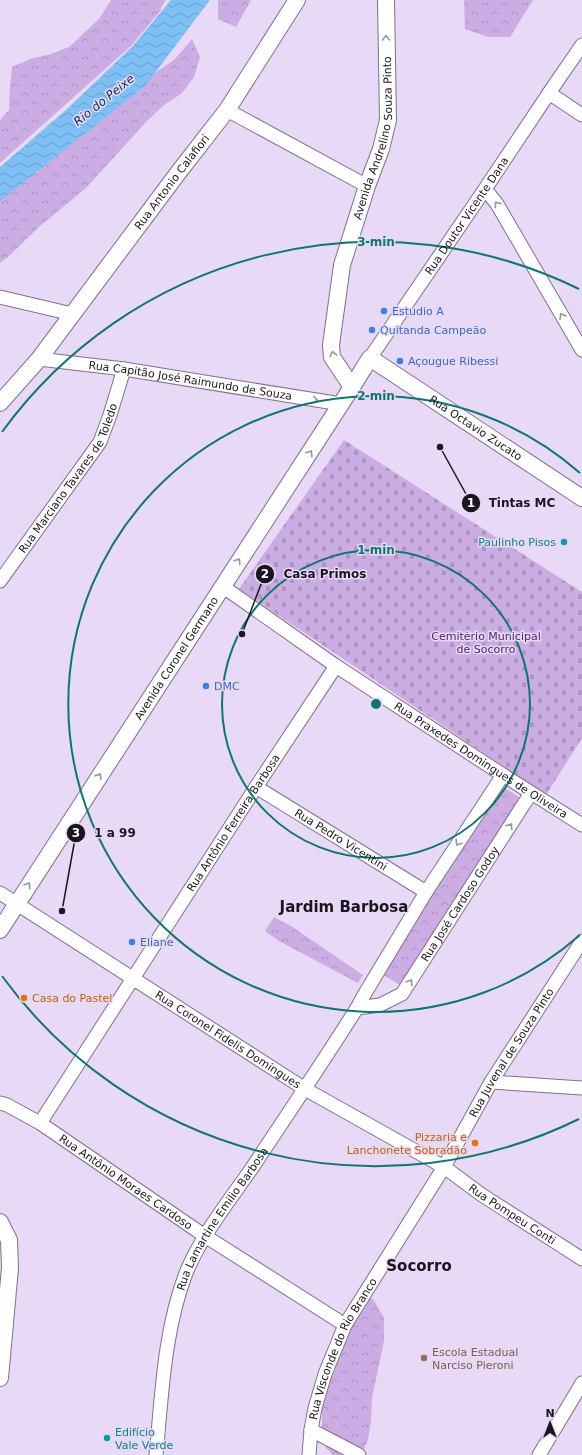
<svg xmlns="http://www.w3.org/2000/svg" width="582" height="1455" font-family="'DejaVu Sans',sans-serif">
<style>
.forest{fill:url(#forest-crowns)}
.cemetery{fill:url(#cemetery-stones)}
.water{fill:url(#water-waves)}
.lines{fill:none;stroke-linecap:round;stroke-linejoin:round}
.minor-casing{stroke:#7f718b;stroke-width:15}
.tertiary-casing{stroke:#7f718b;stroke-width:18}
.minor{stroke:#fff;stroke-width:13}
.tertiary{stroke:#fff;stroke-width:16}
.oneway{stroke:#98969a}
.ring{fill:none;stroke:#0f766e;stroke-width:2}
.shop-dot{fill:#3f7fe0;stroke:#e8d9f6;stroke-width:1.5}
.culture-dot{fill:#0f9aa8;stroke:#e8d9f6;stroke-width:1.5}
.food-dot{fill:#e8710a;stroke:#e8d9f6;stroke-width:1.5}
.education-dot{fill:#8d6e63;stroke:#e8d9f6;stroke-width:1.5}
.labels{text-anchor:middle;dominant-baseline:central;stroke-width:3;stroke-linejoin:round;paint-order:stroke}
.street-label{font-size:11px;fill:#1a151f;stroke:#e8d9f6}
.shop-label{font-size:11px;fill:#366cbe;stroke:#e8d9f6;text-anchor:start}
.culture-label{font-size:11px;fill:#0d838f;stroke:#e8d9f6;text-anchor:end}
.park-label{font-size:11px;fill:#4e1f6c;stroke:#e8d9f6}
.food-label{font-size:11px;fill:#c56008;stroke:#e8d9f6;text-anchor:start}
.education-label{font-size:11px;fill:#785e54;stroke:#e8d9f6;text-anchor:start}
.water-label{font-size:12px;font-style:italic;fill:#003254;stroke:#e8d9f6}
.district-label{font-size:15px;font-weight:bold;fill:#1a151f;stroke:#e8d9f6}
.centre{fill:#0f766e;stroke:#e8d9f6;stroke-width:2}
.ring-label{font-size:12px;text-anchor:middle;font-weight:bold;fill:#0f766e;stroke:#e8d9f6;stroke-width:3;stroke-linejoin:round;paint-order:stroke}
.leader{fill:none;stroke:#1a151f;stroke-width:1.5}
.callout-dot{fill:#1a151f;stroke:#e8d9f6;stroke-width:1.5}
.mark-label{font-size:12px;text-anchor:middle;font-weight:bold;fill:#fff}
.callout-label{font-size:12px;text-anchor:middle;font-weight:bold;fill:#1a151f;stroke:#e8d9f6;stroke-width:3;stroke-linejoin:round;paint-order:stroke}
</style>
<defs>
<pattern id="forest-crowns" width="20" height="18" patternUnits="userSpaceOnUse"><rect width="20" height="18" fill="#cbade3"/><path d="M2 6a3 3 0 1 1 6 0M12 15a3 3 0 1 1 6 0" fill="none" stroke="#ae94c2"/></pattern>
<pattern id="cemetery-stones" width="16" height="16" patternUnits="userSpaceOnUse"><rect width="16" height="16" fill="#cbade3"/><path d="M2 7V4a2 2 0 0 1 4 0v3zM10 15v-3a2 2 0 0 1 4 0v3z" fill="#ae94c2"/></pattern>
<pattern id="water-waves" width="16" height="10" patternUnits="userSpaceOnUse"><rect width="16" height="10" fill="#7ec0f5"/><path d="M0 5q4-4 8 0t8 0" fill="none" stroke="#6ca4d2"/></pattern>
</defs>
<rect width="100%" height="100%" fill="#e8d9f6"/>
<path class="forest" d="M111,0H166L161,7V10L132,45L0,163V120L9,110L10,87L12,67L30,59L51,54L69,47L99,19Z
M218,0H251L236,27L218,19Z
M464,0H533L510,37H488L465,29Z
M192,39L200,57L194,77L182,93L164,105L148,120L86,188L40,226L9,256L0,263V199L156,72L174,60Z
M502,786L522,799L400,985L382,974Z
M274,917L291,926L363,975L358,983L279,941L265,931Z
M359,1296L373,1299L384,1318V1341L372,1398L371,1421L368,1440L361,1455H333L325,1447L322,1428V1405L326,1386Z"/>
<path class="cemetery" d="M344,440L582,592V738L546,795L239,589Z"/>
<path class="water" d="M171,0H210L145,86L0,201V167L67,109L133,46Z"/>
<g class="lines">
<defs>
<g id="minor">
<path d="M549,93L582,115"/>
<path d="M227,110L367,186"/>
<path d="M485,189L497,204L582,350"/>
<path d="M0,297L72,314"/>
<path id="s1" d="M370,358L485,189L549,93L582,45"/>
<path id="s2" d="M39,359L124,369L341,404"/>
<path id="s3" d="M0,581L100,442L110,415L124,369"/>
<path id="s4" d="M222,586L336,666L503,775L582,825"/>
<path id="s5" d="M256,787L426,892"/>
<path id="s6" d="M0,893L305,1089L444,1167L482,1195L582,1259"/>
<path id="s7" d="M357,1008L380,1005L402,994L531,793"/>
<path d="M491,1082L582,1088"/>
<path id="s8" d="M0,1103L7,1105L40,1123L205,1236L345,1325"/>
<path id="s9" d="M40,1123L256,787L336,666"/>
<path d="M311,1430L359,1455"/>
<path id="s10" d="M156,1455C162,1394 164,1331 186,1273C201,1236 229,1201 252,1168C287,1115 323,1062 357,1008L364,995L426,892L503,775"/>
<path id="s11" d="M309,1455L311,1430L315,1408L325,1374L345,1325L444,1167L491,1082L582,941"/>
<path d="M539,1455L582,1383"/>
</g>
<g id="tertiary">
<path id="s12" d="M352,387L332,357L331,345L342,265L367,186L381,149L388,120L386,0"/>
<path id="s13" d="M0,403L39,359L178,173L227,110L297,0"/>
<path id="s14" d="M0,930L352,387L370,358L582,498"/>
<path d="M0,1222L9,1240L10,1268L0,1378"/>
</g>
</defs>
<use href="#minor" class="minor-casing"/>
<use href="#tertiary" class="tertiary-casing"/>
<use href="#minor" class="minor"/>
<use href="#tertiary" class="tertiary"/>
</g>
<defs><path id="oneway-chevron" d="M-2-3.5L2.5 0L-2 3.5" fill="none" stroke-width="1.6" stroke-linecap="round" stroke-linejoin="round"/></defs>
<g class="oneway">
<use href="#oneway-chevron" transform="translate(386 38) rotate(-91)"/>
<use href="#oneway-chevron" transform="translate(497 204) rotate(-124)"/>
<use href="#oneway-chevron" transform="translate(562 316) rotate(-120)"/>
<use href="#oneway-chevron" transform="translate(333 354) rotate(-103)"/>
<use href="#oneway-chevron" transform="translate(315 400) rotate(9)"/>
<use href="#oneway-chevron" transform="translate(310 453) rotate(-57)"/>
<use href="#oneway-chevron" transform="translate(238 561) rotate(-57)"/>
<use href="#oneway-chevron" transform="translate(99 776) rotate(-57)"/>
<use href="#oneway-chevron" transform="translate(510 826) rotate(-57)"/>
<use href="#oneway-chevron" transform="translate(458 843) rotate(123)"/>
<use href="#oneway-chevron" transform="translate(28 885) rotate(-57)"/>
<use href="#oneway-chevron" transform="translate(410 982) rotate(-57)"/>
</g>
<g class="ring">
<circle cx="376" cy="704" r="154"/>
<path d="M580 935A308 308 0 1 1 580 473"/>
<path d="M579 1119A462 462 0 0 1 2 976M2 432A462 462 0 0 1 579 289"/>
</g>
<g class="shop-dot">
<circle cx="384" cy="311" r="4"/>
<circle cx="372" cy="330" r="4"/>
<circle cx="400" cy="361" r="4"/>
<circle cx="206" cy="686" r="4"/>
<circle cx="132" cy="942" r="4"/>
</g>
<g class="culture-dot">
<circle cx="564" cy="542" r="4"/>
<circle cx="107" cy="1438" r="4"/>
</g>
<g class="food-dot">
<circle cx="24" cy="998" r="4"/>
<circle cx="475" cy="1143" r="4"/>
</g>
<circle class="education-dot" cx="424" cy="1358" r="4"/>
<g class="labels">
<g class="street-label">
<text stroke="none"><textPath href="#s12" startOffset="261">Avenida Andrelino Souza Pinto</textPath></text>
<text stroke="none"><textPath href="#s13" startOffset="280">Rua Antonio Calafiori</textPath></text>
<text stroke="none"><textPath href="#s1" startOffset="172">Rua Doutor Vicente Dana</textPath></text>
<text stroke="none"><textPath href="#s2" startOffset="153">Rua Capitão José Raimundo de Souza</textPath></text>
<text stroke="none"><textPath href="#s14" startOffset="808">Rua Octavio Zucato</textPath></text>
<text stroke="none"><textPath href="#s3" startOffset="124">Rua Marciano Tavares de Toledo</textPath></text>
<text stroke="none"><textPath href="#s14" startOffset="324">Avenida Coronel Germano</textPath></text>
<text stroke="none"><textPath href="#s4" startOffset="312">Rua Praxedes Domingues de Oliveira</textPath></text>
<text stroke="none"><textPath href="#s9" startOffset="357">Rua Antônio Ferreira Barbosa</textPath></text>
<text stroke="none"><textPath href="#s5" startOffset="100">Rua Pedro Vicentini</textPath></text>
<text stroke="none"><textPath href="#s7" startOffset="155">Rua José Cardoso Godoy</textPath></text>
<text stroke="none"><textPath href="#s6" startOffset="271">Rua Coronel Fidelis Domingues</textPath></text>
<text stroke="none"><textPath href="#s11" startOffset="455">Rua Juvenal de Souza Pinto</textPath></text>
<text stroke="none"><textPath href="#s8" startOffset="149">Rua Antônio Moraes Cardoso</textPath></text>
<text stroke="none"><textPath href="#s6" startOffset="605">Rua Pompeu Conti</textPath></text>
<text stroke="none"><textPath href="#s10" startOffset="250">Rua Lamartine Emilio Barbosa</textPath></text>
<text stroke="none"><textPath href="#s11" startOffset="113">Rua Visconde do Rio Branco</textPath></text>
</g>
<g class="shop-label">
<text x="392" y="311">Estudio A</text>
<text x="380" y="330">Quitanda Campeão</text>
<text x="408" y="361">Açougue Ribessi</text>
<text x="214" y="686">DMC</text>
<text x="140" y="942">Eliane</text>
</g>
<g class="culture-label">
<text x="556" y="542">Paulinho Pisos</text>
<text x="115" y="1432" text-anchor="start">Edifício<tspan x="115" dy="13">Vale Verde</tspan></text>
</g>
<g class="park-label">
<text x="486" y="636">Cemitério Municipal<tspan x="486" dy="13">de Socorro</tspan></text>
</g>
<g class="food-label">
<text x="32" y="998">Casa do Pastel</text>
<text x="467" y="1137" text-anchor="end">Pizzaria e<tspan x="467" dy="13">Lanchonete Sobradão</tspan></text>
</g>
<g class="education-label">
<text x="432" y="1352">Escola Estadual<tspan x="432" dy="13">Narciso Pieroni</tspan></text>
</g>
<g class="water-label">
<text transform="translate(104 100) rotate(-39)">Rio do Peixe</text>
</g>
<g class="district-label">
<text x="344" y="907">Jardim Barbosa</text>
<text x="419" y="1266">Socorro</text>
</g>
</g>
<circle cx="376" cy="704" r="6" class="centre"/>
<g class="ring-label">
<text x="376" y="246">3 min</text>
<text x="376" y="400">2 min</text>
<text x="376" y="554">1 min</text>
</g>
<path class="leader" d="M440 447L471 503M242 634L265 574M62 911L76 833"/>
<g class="callout-dot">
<circle cx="440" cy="447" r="4"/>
<circle cx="242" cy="634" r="4"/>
<circle cx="62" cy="911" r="4"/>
<circle cx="471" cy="503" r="10"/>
<circle cx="265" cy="574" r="10"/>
<circle cx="76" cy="833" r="10"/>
</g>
<g class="mark-label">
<text x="471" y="507">1</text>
<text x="265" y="578">2</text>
<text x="76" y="837">3</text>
</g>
<g class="callout-label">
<text x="522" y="507">Tintas MC</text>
<text x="325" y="578">Casa Primos</text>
<text x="115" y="837">1 a 99</text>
</g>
<g transform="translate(550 1423)" stroke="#e8d9f6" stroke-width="3" paint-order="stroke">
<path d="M0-3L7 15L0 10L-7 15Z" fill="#1a151f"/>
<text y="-6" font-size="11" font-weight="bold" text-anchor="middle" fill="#1a151f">N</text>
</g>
</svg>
